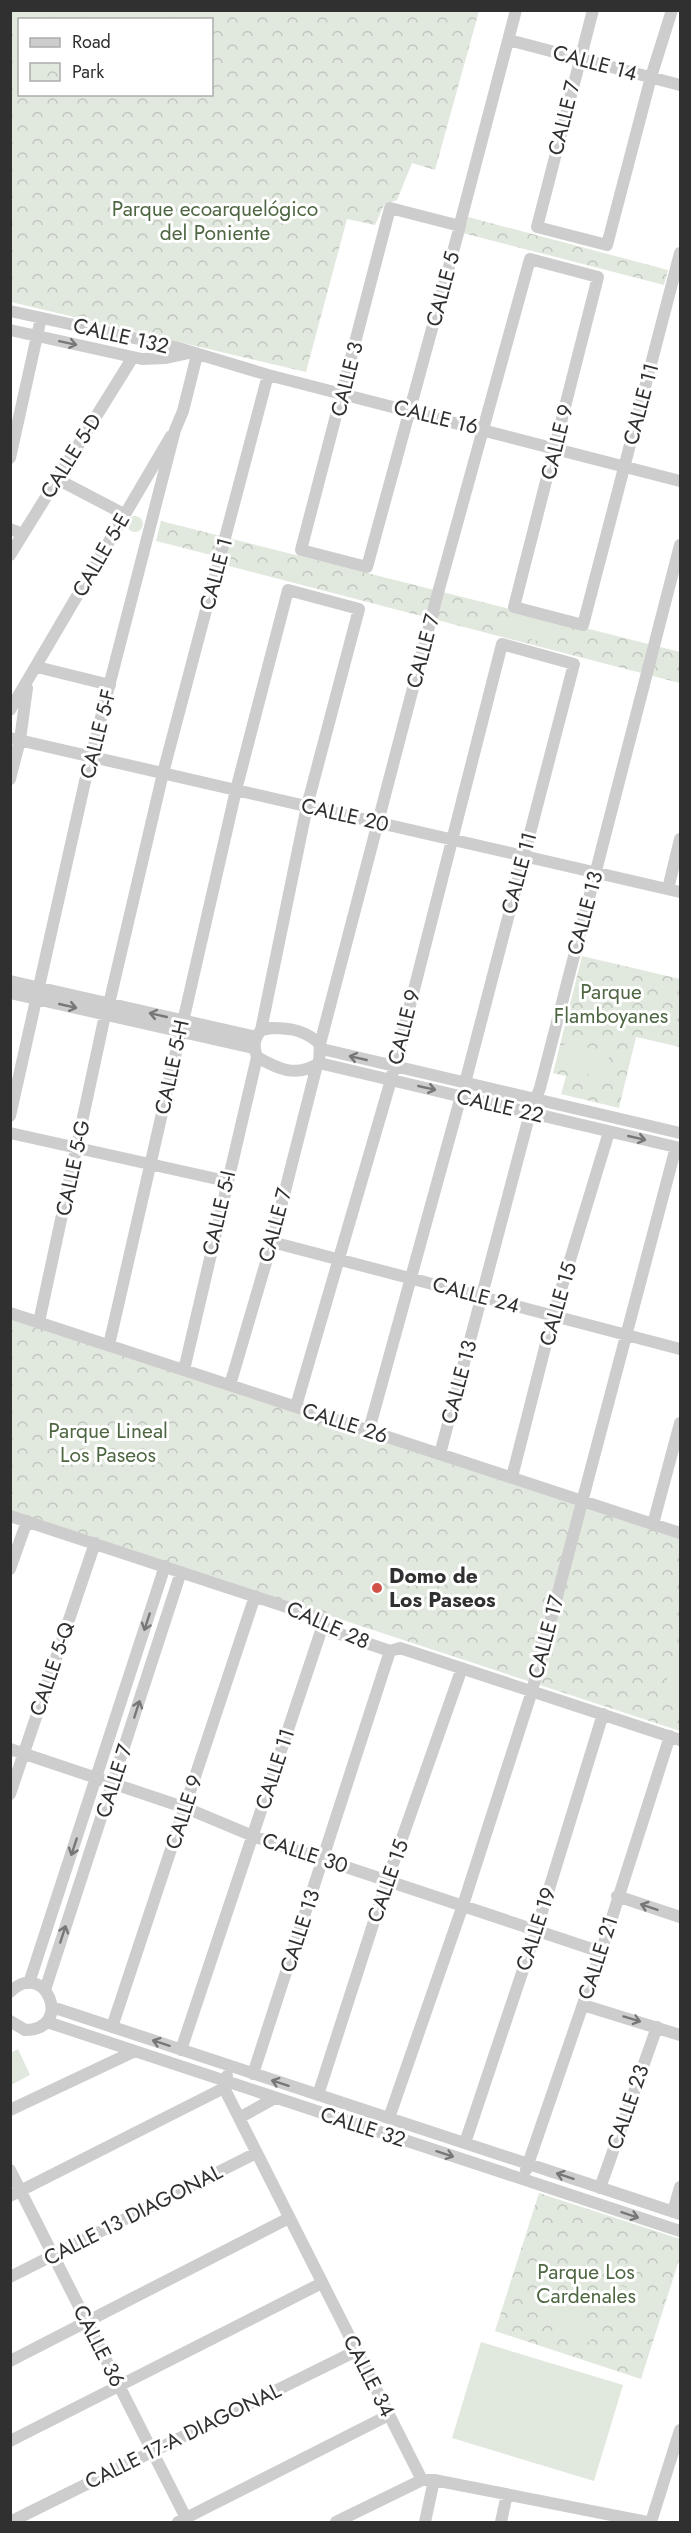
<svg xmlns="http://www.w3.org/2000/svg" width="691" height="2533" font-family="Jost,sans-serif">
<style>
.park{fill:url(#park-crowns);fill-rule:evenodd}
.pitch{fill:#e1e8dd}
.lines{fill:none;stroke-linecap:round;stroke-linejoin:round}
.minor{stroke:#cdcdcd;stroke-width:12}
.oneway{stroke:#777}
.poi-dot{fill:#d25247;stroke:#fff;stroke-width:2}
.labels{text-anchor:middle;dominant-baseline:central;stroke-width:6;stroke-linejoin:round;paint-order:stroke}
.street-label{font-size:21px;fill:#303030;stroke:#fff}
.park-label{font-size:21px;fill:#4e6742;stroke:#fff}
.poi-label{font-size:21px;font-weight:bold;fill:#303030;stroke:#fff;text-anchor:start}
</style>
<defs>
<pattern id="park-crowns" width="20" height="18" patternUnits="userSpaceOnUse" patternTransform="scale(1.5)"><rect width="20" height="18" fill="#e1e8dd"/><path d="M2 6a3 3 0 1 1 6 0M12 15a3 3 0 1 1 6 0" fill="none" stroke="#c1c7be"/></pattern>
</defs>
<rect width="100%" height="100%" fill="#fff"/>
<path class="park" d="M11,11H479L435,170L412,163L397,200L384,205L375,225L347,219L306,372L11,302ZM20,20H212V94H20Z
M468,217L668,270L664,285L463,233Z
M127 524a8 8 0 1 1 16 0a8 8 0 1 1-16 0Z
M161,521L680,652V683L225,565L215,556L156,541Z
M582,956L680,979V1047L636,1037L619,1108L561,1094L566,1076L553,1073Z
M11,1313L680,1537V1731L11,1511Z
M539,2193L680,2239V2257L641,2379L495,2331Z"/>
<path class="pitch" d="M515,615L554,626L549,644L510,634Z
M565,1042L610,1053L604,1078L559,1067Z
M673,1660L680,1662V1709L660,1702Z
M18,2049L30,2075L11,2085V2053Z
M611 2296a10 10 0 1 1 20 0a10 10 0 1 1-20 0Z
M639,2295L651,2300L647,2313L635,2309Z
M559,2309L597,2322L590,2342L552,2330Z
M481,2342L623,2385L594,2481L452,2438Z"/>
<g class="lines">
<path class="minor" d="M593,10L537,227L607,245L651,77L672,10
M509,40L680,85
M460,226L390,208L301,550L367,567L460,226L461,220L516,10
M10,311L175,347L268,375L680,481
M10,330L142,359L166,358L189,353
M10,458L41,318
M57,479L124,514
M10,529L23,534
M10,555L133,357
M37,667L110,685
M10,710L171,436
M10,738L680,892
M10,779L20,740L27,688
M668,889L680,839
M10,981L256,1037
M10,993L253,1048
M109,1004L163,773L268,375
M272,1028C292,1028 306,1031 320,1044L319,1063C296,1078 278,1069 257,1057C253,1046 254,1039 261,1030Z
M320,1044L436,600L530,259L598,277L514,607L583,625L680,253
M322,1049L680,1133
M319,1063L680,1148
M10,1116L88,768L175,430L183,411L197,355
M10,1133L226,1181
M272,1242L680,1349
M10,1313L680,1533
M39,1322L105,1015
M109,1345L236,790L288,590L359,609L307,806L261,1030
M184,1370L257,1057
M230,1385L272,1242L317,1065
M296,1406L391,1080L502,644L574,664L465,1083
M369,1430L461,1096
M440,1454L530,1113L540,1088L680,545
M512,1477L553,1316L609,1132
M10,1516L320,1618L323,1625L331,1631L390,1651L400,1648L680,1740
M653,1524L680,1423
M10,1569L27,1521
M10,1749L186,1808L253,1836L601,1952
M10,1794L95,1543
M617,1896L680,1917
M29,1983L165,1566
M45,1990L181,1572
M10,1992C45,1957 75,2030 25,2030L10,2021
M583,2005L680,2035
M52,2007L680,2214
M47,2022L680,2231
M112,2027L255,1596
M181,2050L323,1625
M253,2074L390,1651
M227,2076L224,2088L422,2480
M318,2095L387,1881L462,1668
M10,2110L135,2051
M239,2118L275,2098
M389,2118L463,1905L532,1691L676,1147
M465,2143L537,1928L603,1714
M10,2170L188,2522
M526,2170L601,1952L670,1736
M600,2188L657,2027
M10,2196L224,2088
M673,2212L680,2187
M10,2277L256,2153
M10,2361L289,2218
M10,2441L322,2283
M10,2522L356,2351
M178,2522L389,2415
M336,2522L422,2480H434L647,2522
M425,2522L434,2480
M501,2522L507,2494
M651,2522L680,2430"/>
</g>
<defs><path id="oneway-shaft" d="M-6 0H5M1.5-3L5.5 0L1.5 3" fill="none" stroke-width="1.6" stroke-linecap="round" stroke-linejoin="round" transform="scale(1.5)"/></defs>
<g class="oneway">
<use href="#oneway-shaft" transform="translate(68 343) rotate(12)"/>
<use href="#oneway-shaft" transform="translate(68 1006) rotate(13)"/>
<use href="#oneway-shaft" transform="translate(158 1015) rotate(-167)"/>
<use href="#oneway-shaft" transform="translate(358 1058) rotate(-167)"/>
<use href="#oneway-shaft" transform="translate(427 1088) rotate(13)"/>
<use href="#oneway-shaft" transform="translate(637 1138) rotate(13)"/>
<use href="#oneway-shaft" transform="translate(147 1622) rotate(108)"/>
<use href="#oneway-shaft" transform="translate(137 1709) rotate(-72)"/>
<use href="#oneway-shaft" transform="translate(74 1847) rotate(108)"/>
<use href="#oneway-shaft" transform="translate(649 1907) rotate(-161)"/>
<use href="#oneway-shaft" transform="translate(63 1934) rotate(-72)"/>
<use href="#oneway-shaft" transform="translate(632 2019) rotate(17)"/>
<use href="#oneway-shaft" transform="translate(161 2043) rotate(-162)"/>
<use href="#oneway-shaft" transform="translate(280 2083) rotate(-162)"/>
<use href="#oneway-shaft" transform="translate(445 2154) rotate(18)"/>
<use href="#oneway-shaft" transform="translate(565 2176) rotate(-162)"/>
<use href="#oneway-shaft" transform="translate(630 2215) rotate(18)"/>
</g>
<circle class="poi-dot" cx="377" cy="1588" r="6"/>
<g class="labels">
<g class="street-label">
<text transform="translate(595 63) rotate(15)">CALLE 14</text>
<text transform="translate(564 118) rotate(-76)">CALLE 7</text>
<text transform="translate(443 289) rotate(-75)">CALLE 5</text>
<text transform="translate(121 336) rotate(13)">CALLE 132</text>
<text transform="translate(347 379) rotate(-76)">CALLE 3</text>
<text transform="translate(641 404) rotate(-75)">CALLE 11</text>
<text transform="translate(436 417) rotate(14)">CALLE 16</text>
<text transform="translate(557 442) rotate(-76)">CALLE 9</text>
<text transform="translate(71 456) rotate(-58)">CALLE 5-D</text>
<text transform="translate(101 555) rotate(-60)">CALLE 5-E</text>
<text transform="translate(216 574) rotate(-75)">CALLE 1</text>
<text transform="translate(423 651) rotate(-75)">CALLE 7</text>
<text transform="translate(98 734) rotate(-76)">CALLE 5-F</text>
<text transform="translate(345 815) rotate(13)">CALLE 20</text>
<text transform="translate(519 873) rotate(-75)">CALLE 11</text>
<text transform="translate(585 913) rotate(-75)">CALLE 13</text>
<text transform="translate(404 1027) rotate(-76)">CALLE 9</text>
<text transform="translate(172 1067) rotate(-78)">CALLE 5-H</text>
<text transform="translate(500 1106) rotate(13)">CALLE 22</text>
<text transform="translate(73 1168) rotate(-78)">CALLE 5-G</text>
<text transform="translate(219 1213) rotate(-77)">CALLE 5-I</text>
<text transform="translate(275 1225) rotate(-75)">CALLE 7</text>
<text transform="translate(476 1295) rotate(15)">CALLE 24</text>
<text transform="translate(558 1304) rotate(-74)">CALLE 15</text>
<text transform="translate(459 1382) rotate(-75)">CALLE 13</text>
<text transform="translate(345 1423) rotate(18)">CALLE 26</text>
<text transform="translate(328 1625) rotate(24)">CALLE 28</text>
<text transform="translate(546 1637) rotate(-75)">CALLE 17</text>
<text transform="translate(52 1669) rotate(-71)">CALLE 5-Q</text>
<text transform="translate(275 1769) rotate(-72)">CALLE 11</text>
<text transform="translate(114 1781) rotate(-72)">CALLE 7</text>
<text transform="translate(184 1812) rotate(-72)">CALLE 9</text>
<text transform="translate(305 1853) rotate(18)">CALLE 30</text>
<text transform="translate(388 1881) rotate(-71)">CALLE 15</text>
<text transform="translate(536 1929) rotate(-72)">CALLE 19</text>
<text transform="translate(300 1931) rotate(-72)">CALLE 13</text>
<text transform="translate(598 1958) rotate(-72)">CALLE 21</text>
<text transform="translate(628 2107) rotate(-71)">CALLE 23</text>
<text transform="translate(363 2127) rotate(18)">CALLE 32</text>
<text transform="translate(133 2215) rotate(-27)">CALLE 13 DIAGONAL</text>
<text transform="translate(99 2346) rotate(63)">CALLE 36</text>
<text transform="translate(369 2376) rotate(63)">CALLE 34</text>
<text transform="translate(183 2436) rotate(-26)">CALLE 17-A DIAGONAL</text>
</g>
<g class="park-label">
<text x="215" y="209">Parque ecoarquelógico<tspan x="215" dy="24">del Poniente</tspan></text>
<text x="611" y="992">Parque<tspan x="611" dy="24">Flamboyanes</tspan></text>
<text x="108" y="1431">Parque Lineal<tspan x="108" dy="24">Los Paseos</tspan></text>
<text x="586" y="2272">Parque Los<tspan x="586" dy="24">Cardenales</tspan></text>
</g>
<g class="poi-label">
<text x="389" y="1576">Domo de<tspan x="389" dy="24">Los Paseos</tspan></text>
</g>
</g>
<rect width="691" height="2533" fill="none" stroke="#303030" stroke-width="24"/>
<rect x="18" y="18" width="195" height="78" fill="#ffffff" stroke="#acacac" stroke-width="1.5"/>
<rect x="30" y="38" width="30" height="9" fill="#cdcdcd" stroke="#acacac" stroke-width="1.5"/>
<text x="72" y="48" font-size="18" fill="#303030">Road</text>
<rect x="30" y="63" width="30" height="18" fill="url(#park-crowns)" stroke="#acacac" stroke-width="1.5"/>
<text x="72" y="78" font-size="18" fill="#303030">Park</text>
</svg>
